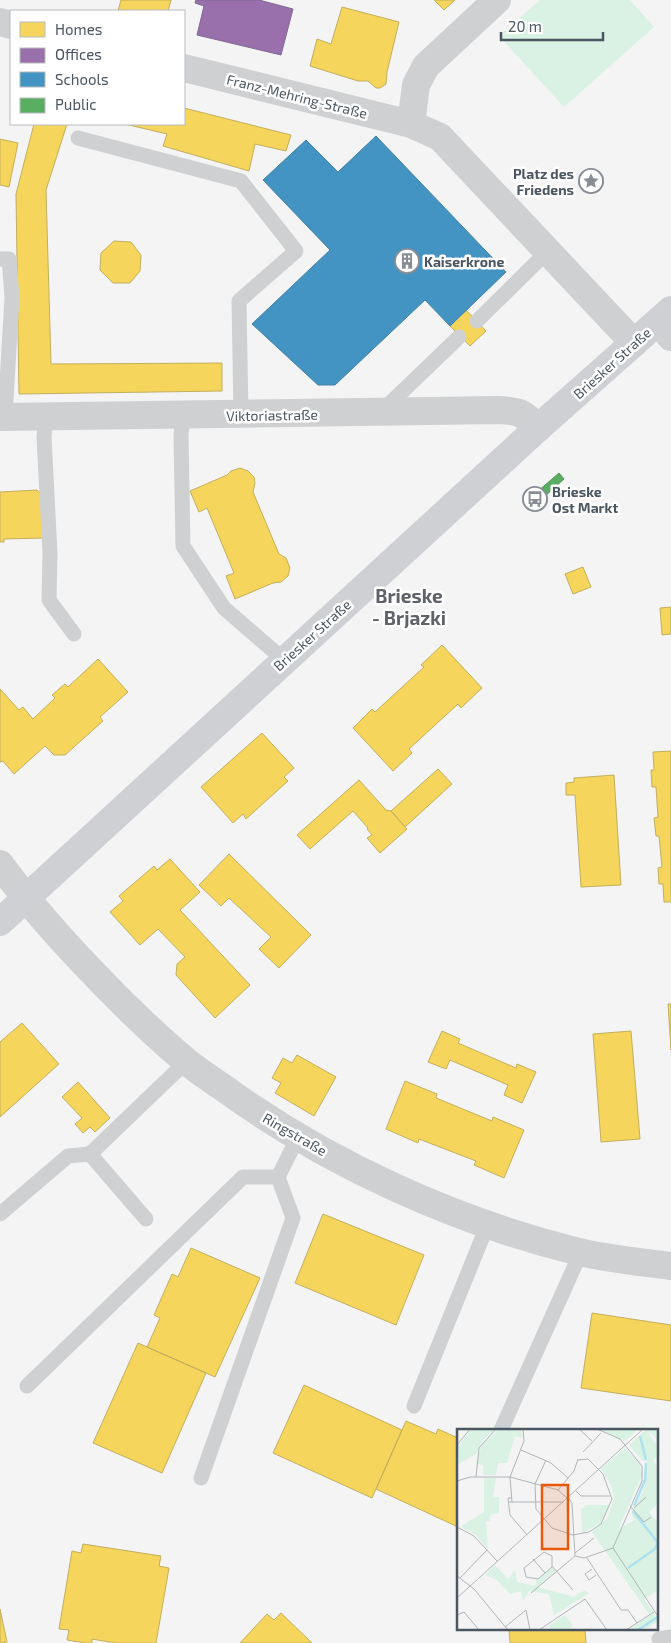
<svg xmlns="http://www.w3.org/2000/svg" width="671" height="1643" font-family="'Exo 2',sans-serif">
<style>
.green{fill:#d9f2e3}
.homes{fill:#f6d55c;stroke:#c2af5e}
.offices{fill:#9970ab;stroke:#816895}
.schools{fill:#4393c3;stroke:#4581a6}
.public{fill:#5aae61;stroke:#559461}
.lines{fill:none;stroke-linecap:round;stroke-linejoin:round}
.lane{stroke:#ced0d2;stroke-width:15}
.street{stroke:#ced0d2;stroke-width:28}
.secondary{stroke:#ced0d4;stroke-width:28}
.labels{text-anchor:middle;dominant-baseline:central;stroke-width:5;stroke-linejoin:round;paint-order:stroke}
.street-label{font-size:14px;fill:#4a5661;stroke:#fff}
.poi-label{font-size:14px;font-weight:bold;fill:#4a5661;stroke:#fff;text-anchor:start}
.district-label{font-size:19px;font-weight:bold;fill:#5f6368;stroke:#fff}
.inset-river{fill:none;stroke:#aee2f0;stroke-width:2.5}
.inset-road{fill:none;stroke:#b0b5b9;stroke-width:1}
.view{fill:#e8590c;fill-opacity:0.15;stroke:#e8590c;stroke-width:2.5}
.inset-edge{fill:none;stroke:#4a5661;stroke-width:2.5}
</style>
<rect width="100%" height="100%" fill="#f4f4f4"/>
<path class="green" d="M540,0H630L654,27L564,107L499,36Z"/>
<path class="homes" d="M121,0H171L168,11H118Z
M434,0H455L444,10Z
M342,7L399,22L387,72L386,84L380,88H376L368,81H358L310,66L317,39L331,44Z
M184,108L291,135L286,151L255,144L249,171L163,146L167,134L125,124H184Z
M34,124H67L46,190L51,364L222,363V391L19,394L16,194Z
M0,139L18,143L9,187L0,185Z
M114,241L131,242L141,255L140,271L130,283H113L100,270L101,253Z
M466,310L486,331L470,346L450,326Z
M240,468L248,471L254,477L255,483L253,492L279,554L286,558L290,568L288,576L281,582L273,583L235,599L226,576L234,573L207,508L199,512L190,491L227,475L231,471Z
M37,490L42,495L44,538L4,539V542H0V492Z
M583,567L591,587L573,594L565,574Z
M671,607V634L662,635L660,608Z
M442,645L482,688L461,708L458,704L409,749L412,753L393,771L353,728L372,709L375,712L424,667L421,665Z
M98,659L128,692L100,717L103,721L65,755H54L45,746L14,774L3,761L0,762V689L19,710L23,707L33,719L55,698L52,695L65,684L68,687Z
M262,733L294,768L284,777L288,781L246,819L243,814L233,823L201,787Z
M671,751V902H664L663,884H659L658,868L662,867L659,836H656L654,818L658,817L656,787H652L651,770H654L653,752Z
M438,769L452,784L405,827L391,811Z
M614,775L621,885L581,887L575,795H566V783L574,782V778Z
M359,780L386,810L391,811L407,829L380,853L367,838L372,835L367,829L368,828L353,811L310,849L297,835Z
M229,854L311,935L279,968L259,949L271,937L229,898L221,906L199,885Z
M170,859L200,892L180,910L250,985L215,1018L176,975L177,964L185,957L158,929L140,945L110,912L123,901L119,896L154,866L157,870Z
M668,1004H671V1050Z
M22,1023L59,1064L0,1117V1042Z
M442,1031L460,1039L458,1043L516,1068L517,1064L536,1072L522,1103L504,1095L508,1085L450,1060L446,1069L428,1062Z
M631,1031L640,1139L601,1142L593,1034Z
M297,1055L336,1077L314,1116L275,1093L281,1083L272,1078L283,1058L292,1063Z
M405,1081L437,1094L436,1098L492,1121L493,1117L524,1130L504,1178L474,1165L476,1161L419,1139L418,1143L386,1129Z
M78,1082L110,1118L95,1132L90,1127L83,1133L75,1124L82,1118L62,1097Z
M323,1214L424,1255L396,1325L295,1283Z
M191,1248L260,1278L215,1377L147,1347L160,1318L154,1315L172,1274L178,1277Z
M592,1313L671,1325V1401L581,1388Z
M138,1343L206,1373L162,1473L93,1443Z
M304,1385L402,1430L372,1498L273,1453Z
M406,1421L436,1434L438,1429L458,1438V1527L376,1489Z
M83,1544L161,1556L159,1566L169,1568L156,1643H115L92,1639V1643H85L67,1640L69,1630L59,1629L72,1551L81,1553Z
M0,1609L7,1642L1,1643H0Z
M281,1613L312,1643H240L267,1614L274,1620Z
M509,1629H591L585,1630L586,1643H510Z"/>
<path class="offices" d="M196,0H259L293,9L281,55L197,35L204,6L195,3Z"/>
<path class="schools" d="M376,136L506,272L450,326L425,300L335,385H318L252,324L330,250L263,180L306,140L338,172Z"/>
<path class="public" d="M559,473L564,479L543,498L537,492Z"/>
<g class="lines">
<path class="lane" d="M78,138L241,181L296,251L239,301L241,415
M0,259H9L12,297L5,417
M477,321L548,251
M382,411L459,337
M183,416L181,435L183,546L224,608L284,660
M46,417L44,437L50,553L49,600L74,634
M90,1154L146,1219
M278,1177L298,1137
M0,1214L68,1156L90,1154L187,1061
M27,1386L243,1177H278L293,1218L201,1478
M414,1406L487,1226
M501,1430L581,1252
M659,1639L671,1637"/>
<path class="street" d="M0,22L11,25
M184,68L411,124L440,137L634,343
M411,124L416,85L426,66L497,0
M658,322L671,337
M0,417L498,410C519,411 523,412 538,428
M0,864C24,897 50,927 78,957C112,993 147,1029 186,1061C198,1071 212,1080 225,1089C329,1164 454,1221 579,1252C609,1259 641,1262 671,1266"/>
<path class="secondary" d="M0,922L538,428L671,310"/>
</g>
<defs>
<symbol id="sight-ring" viewBox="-11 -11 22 22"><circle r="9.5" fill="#fff" stroke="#868d94" stroke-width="1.5"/><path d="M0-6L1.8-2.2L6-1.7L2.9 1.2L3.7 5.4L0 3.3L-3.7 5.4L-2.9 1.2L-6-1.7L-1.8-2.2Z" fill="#868d94"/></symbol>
<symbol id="building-ring" viewBox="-11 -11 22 22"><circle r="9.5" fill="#fff" stroke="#868d94" stroke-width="1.5"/><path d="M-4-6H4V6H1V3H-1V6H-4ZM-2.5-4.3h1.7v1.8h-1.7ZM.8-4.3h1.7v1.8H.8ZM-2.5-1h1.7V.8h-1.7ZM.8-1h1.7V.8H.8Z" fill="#868d94"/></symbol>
<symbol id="bus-ring" viewBox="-11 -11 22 22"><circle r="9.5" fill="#fff" stroke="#868d94" stroke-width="1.5"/><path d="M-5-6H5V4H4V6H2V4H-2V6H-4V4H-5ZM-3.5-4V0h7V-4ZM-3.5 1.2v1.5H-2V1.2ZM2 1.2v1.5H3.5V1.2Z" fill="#868d94"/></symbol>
</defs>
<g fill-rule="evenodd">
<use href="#sight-ring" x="577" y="167" width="28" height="28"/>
<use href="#building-ring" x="393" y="247" width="28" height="28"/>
<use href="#bus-ring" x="521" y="485" width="28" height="28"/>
</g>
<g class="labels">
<g class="street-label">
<text transform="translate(297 96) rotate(14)">Franz-Mehring-Straße</text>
<text transform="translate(612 363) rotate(-42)">Briesker Straße</text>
<text transform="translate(272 415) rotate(-1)">Viktoriastraße</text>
<text transform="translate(312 635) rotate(-42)">Briesker Straße</text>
<text transform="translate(295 1134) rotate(30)">Ringstraße</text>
</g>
<g class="poi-label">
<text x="574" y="173" text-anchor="end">Platz des<tspan x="574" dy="16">Friedens</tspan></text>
<text x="424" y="261">Kaiserkrone</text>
<text x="552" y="491">Brieske<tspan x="552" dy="16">Ost Markt</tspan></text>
</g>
<g class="district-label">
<text x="409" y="595">Brieske<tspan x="409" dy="22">- Brjazki</tspan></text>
</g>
</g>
<g transform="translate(457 1429)">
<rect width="201" height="201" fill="#f4f4f4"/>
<path d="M14,0H38L26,11L19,25L0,36V19ZM42,0H64L66,9L58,7L50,34H41L39,46H26V36L19,35L21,27L25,16ZM147,0H181L168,12L145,2ZM189,0H201L200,10L191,2L197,14L202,11L201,28L196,31L201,39V75L192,83L201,94V167L198,163L187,170L196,183L192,185L135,103L150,90L157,70L154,56L144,40L168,19L183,35L185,46L161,101L177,91L174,84L186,63L190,31L186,32L172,16ZM27,49H39L36,68H42V84L33,86V92H29L31,120L18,105L3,98L27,83ZM129,76H153L143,95L125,104L124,80ZM38,136L51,150L58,141L60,153L78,157L79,152L96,138L99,141L81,158L117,168L128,161L131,165L97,186L92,165L72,162L66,172L64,162L53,165L40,151L28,146ZM196,184L201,192L188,201H171ZM108,186L116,197L110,201H94L91,197Z" fill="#d9f2e3"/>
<path class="inset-river" d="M183,7L189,31M177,77L188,51L189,34M171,139L198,120L201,114L176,82M181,201L202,187"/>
<path class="inset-road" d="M122,0L135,12M140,0L163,10L185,37V52L156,119L202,189M0,16L13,0M64,21L94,34L111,49M126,23L144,4M89,31L78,55L79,80L95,99L116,106L132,103L144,95L155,70L146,45L131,30L121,31M19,48L22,19L39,0M0,52L13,48H53L101,61L110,69M101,61L117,42L121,30M118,61L124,67H154M111,68L115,74L118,127M55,69H51L53,86L70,106M51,73H106M55,73L53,48L67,12L66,0M173,77L187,93L194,88M177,79L189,68M0,98L17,107L40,132M87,123L95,127V138L81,150L69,148L67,139ZM118,124L137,109M118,127L127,129L156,119M130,129L164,181H171L180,194M76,130L88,144M95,137L116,161M135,140L128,145L132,151L139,146M0,147L17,160L51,201M3,149L30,121M74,164L118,127M0,169L186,0M0,186L7,183L22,201M48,198L69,181L73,201M82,201L128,170L150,201M169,201L197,183"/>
<path class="view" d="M85,56H111V120H85Z"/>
<rect width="201" height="201" class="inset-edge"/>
</g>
<rect x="10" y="10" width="175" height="115" fill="#ffffff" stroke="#b7bbc0"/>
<rect x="20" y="22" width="25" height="15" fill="#f6d55c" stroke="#b7bbc0"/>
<text x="55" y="35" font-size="15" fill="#4a5661">Homes</text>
<rect x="20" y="48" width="25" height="15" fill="#9970ab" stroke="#b7bbc0"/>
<text x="55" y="60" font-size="15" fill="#4a5661">Offices</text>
<rect x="20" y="72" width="25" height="15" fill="#4393c3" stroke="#b7bbc0"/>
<text x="55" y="85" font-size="15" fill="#4a5661">Schools</text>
<rect x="20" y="98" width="25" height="15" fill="#5aae61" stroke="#b7bbc0"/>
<text x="55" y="110" font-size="15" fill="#4a5661">Public</text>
<path d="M501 32v8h102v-8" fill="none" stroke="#4a5661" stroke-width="2.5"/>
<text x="508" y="32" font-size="15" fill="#4a5661" stroke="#ffffff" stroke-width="4" paint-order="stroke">20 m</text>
</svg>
